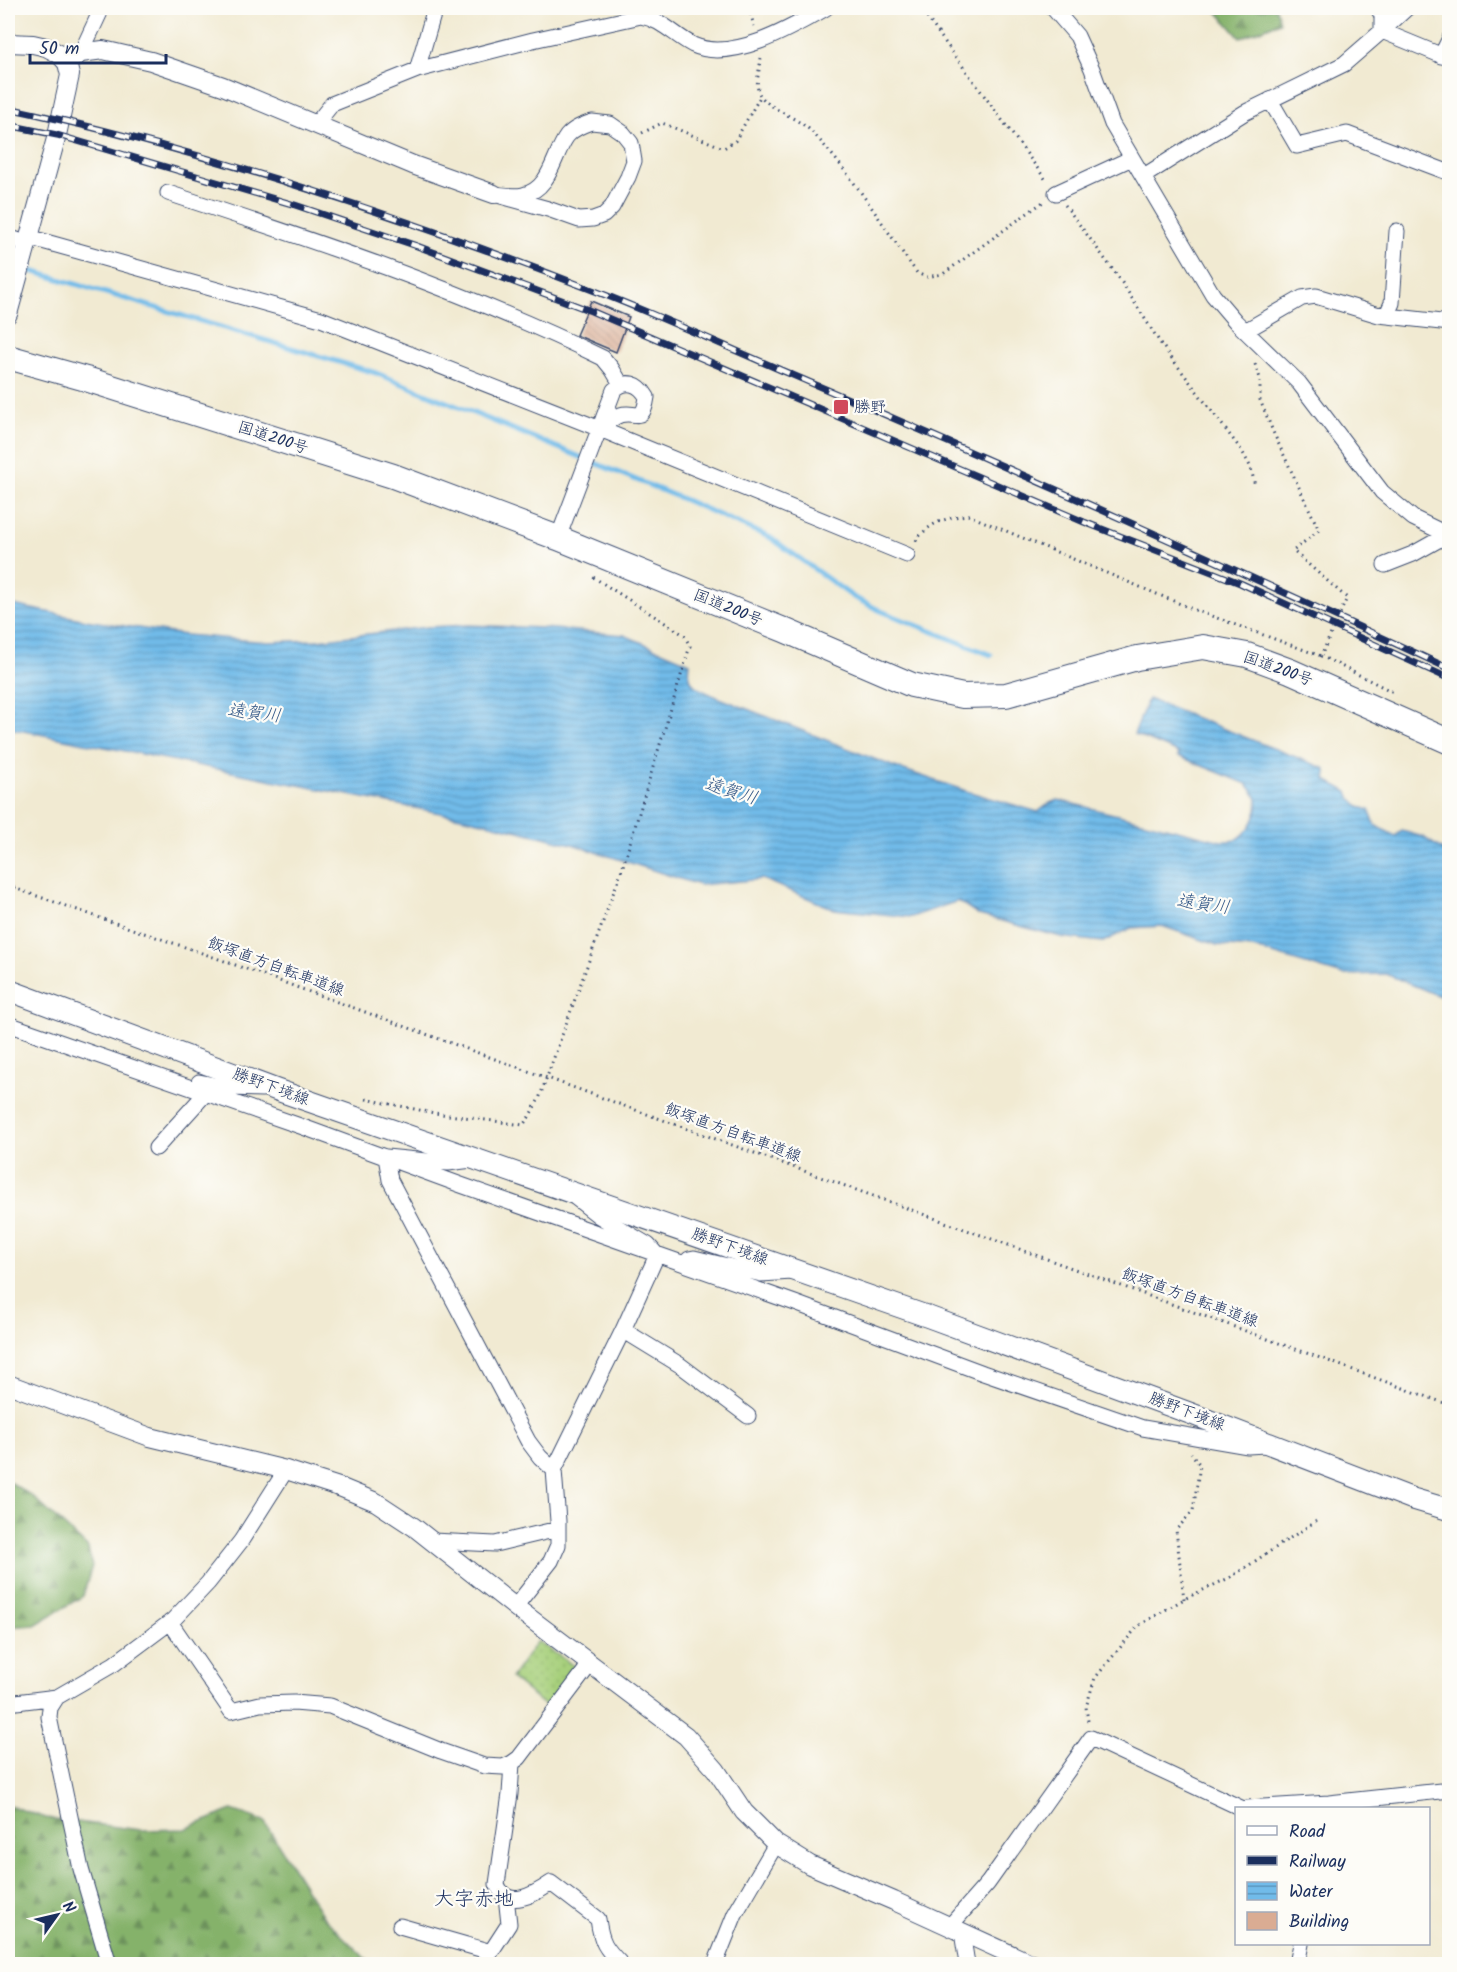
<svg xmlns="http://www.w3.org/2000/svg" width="1457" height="1972" font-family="Kalam,'Klee One',sans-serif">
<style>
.grass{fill:url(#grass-dots);stroke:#61806c;stroke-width:1.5}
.forest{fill:url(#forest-firs);stroke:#507064;stroke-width:1.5}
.water{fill:url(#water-rules);stroke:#4675a4;stroke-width:1.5}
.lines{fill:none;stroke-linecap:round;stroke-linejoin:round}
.stream{stroke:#71bbe9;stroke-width:5}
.building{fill:url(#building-back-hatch)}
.minor-casing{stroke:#3b4b6f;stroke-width:17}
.tertiary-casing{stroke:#3b4b6f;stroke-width:20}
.secondary-casing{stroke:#3b4b6f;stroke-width:23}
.trunk-casing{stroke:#3b4b6f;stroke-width:26}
.path{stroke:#3b4b6f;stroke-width:3;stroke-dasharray:1.5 4.5;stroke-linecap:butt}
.minor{stroke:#fff;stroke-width:15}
.tertiary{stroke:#fff;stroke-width:18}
.secondary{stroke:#fff;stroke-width:21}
.trunk{stroke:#fff;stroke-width:24}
.rail-casing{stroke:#1b2f5e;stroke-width:7}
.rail{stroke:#fdfcf7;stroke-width:4.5;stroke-dasharray:14;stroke-linecap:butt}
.poi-dot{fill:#d1495b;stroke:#fdfcf7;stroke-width:2}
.labels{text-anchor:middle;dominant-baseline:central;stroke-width:4.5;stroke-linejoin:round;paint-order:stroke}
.poi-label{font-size:16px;fill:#1b2f5e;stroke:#fdfcf7;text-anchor:start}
.street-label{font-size:16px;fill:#1b2f5e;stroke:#fdfcf7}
.water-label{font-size:18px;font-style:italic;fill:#355988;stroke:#fdfcf7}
.quarter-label{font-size:20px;fill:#1b2f5e;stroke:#fdfcf7}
</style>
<defs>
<pattern id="grass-dots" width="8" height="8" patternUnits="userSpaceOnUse" patternTransform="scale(1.5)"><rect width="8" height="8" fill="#a7d07b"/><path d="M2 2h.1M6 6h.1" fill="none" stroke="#8fb36d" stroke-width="1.8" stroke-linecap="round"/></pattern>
<pattern id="forest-firs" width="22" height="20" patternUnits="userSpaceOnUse" patternTransform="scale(1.5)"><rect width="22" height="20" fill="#85b26b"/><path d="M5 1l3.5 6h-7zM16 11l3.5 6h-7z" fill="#6c915b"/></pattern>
<pattern id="water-rules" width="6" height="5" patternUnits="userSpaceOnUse" patternTransform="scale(1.5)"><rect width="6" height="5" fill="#71bbe9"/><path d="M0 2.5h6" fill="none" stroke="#5c98c0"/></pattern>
<pattern id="building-back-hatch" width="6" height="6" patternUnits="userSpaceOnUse" patternTransform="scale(1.5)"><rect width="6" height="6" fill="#daac93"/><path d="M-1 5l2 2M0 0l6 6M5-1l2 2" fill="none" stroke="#b08c7b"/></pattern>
</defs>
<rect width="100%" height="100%" fill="#fdfcf7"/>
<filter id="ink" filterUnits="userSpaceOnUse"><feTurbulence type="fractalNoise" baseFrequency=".0167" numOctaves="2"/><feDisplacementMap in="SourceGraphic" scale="12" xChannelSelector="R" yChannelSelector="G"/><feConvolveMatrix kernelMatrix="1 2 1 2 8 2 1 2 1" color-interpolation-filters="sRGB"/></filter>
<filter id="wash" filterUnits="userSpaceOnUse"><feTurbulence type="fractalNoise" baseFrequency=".008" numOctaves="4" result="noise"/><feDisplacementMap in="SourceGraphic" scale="24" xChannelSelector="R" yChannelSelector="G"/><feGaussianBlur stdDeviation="1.35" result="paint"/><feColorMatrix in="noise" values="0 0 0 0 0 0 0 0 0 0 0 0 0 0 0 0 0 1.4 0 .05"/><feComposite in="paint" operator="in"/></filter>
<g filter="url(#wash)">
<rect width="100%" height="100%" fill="#f1ead2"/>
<path class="grass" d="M537,1641L577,1668L547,1707L511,1678Z"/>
<path class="forest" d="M1214,8H1276L1280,22L1240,38Z
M8,1481L32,1496L88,1548L92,1566L83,1596L35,1625L8,1627Z
M8,1805L46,1818L141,1830L185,1829L232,1810L264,1821L324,1918L365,1958L375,1964H8Z"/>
<path class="water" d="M8,604L91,621L185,635L268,642L317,640L428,627L468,625L542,628L624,635L690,663C686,687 698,688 717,697L892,766L966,791L1038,812L1050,803L1058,800L1221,841C1225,841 1231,841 1235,840C1248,835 1260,813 1257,800C1256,794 1250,788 1247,784L1178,756L1179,753L1134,734L1148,699L1326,769V780L1348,792C1351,801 1360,808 1369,810L1375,825L1395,836L1402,831L1423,837L1449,854V1000L1386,974L1343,975L1253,948L1217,945L1162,926L1131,928L1103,942L1061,937L979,915L958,901L911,917L834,909L762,879L699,885L572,844L466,818L8,728Z"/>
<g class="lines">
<path class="stream" d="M8,264L376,373L685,500L771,538L853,597L881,611L991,655"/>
</g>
<g id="blocks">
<path class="building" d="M591,301L629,317L616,352L576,335Z"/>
</g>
</g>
<g filter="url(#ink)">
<use href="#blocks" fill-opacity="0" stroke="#3b4b6f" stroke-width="1.5"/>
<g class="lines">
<defs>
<path id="minor" d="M1053,8L1077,36L1092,69L1112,124L1213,295L1236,322L1299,383L1382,492L1413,518L1450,536
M1378,8L1382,16V31
M1382,31L1407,8
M81,53L102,8
M1441,56L1450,38
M417,70L435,8
M1270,100L1297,146L1347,134L1450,173
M592,122L610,124L623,133L631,143L634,161L628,177L612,207L604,215L593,219L579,220L548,209L494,194C503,195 514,197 523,195C551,189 553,155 567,136C574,128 583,125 592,122Z
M316,124L332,104L417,70L533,40L641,16C661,19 675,36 693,45C732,63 793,27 826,8
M1144,176L1244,113L1344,64L1382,31L1450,59
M168,193C315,241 463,290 603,358L612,369L621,384
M1056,193L1132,158
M8,237L26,243
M28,237L321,319L600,429L907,555
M1379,315L1450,323
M1245,331L1302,298L1316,296L1379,315L1388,312L1392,303L1397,231
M558,538L614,390C626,379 639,383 647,397C643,425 635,410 620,415C613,417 606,424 600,429
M1385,565L1413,554L1447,535
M8,1024L303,1127L461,1185L795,1303L983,1373L1143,1428L1248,1446L1265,1445
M199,1082L229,1088L262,1089
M156,1148L206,1093
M472,1160L448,1163L386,1157L390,1180L528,1441L540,1457L554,1470
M689,1259L694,1258L761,1274L792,1272
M623,1330L680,1365L748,1416
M432,1541L495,1544L558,1529
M515,1607L551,1561L558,1545V1521L554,1470L623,1330L657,1255L648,1245L599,1216L576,1198
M170,1622L231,1711L260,1704L294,1703L330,1706L441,1751L484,1766L503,1767L512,1763L519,1758L591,1663
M8,1703L57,1697
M512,1763L510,1794L497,1884C507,1911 535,1894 551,1883L598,1919C601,1942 605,1948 621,1964
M1247,1808L1329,1803L1450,1790
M400,1926L491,1952
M950,1926L988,1883L1091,1738L1241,1808
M962,1932L967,1964
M109,1964L81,1869L49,1717L50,1708L57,1697L114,1664L173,1620L208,1583L241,1541L286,1470
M483,1964L509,1924L506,1896
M715,1964L735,1914L776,1844
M1297,1964L1301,1944"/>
<path id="tertiary" d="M8,43L33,44L46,47L59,54L67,63L70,75L57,135L8,314
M67,63L81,53L103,50L151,61L223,86L413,165L494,194
M8,1384L150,1437L286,1470L342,1488L376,1502L414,1527L515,1607L686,1736L716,1770L744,1812L776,1844L810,1865L894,1901L1032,1964"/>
<path id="secondary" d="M8,990L277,1090L929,1317L1192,1414L1413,1499L1450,1510"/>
<path id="trunk" d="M8,357L86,379L393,476L558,538L784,630L912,685L963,696L1006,695L1137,658L1203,647L1247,655L1290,671L1450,742"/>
</defs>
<use href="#minor" class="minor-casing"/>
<use href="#tertiary" class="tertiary-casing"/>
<use href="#secondary" class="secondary-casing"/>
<use href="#trunk" class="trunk-casing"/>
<path class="path" d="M749,8L754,26
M920,8L1046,180
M761,58C760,69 754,85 760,95C769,109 799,118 812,132C852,174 883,226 917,273L926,277L943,274L1043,202
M642,133L662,123L724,148L735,141L761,95
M1065,205L1119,278L1161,344L1242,451L1251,468L1255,486
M1255,364L1260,378V400L1274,434L1319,530L1293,551L1347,598L1321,656L1395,693
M916,541C928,523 947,517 968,515L1195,610L1321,656
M8,886L205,954L1450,1405
M366,1099L434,1113L523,1125L529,1117L539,1099L622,869L690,646L684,635L593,577
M1184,1599L1176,1530L1193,1511L1200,1465L1191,1453
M1088,1721L1086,1707L1095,1678L1138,1626L1184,1599L1231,1577L1316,1521"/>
<use href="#minor" class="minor"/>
<use href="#tertiary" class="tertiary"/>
<use href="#secondary" class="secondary"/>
<use href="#trunk" class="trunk"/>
<defs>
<path id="rail" d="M8,108C205,150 406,218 595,291C660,316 724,346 788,373C1011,468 1231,567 1450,669
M8,125L57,135L295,205L417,246L591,311L1084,522L1240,583L1450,679"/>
</defs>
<use href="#rail" class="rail-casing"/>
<use href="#rail" class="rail"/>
</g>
</g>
<rect class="poi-dot" x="833" y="399" width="16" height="16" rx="3"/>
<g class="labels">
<g class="poi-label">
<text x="854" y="407">勝野</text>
</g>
<g class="street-label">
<text transform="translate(273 438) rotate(18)">国道200号</text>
<text transform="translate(728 608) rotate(22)">国道200号</text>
<text transform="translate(1278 669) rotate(20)">国道200号</text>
<text transform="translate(276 967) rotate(20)">飯塚直方自転車道線</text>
<text transform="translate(271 1087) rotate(20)">勝野下境線</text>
<text transform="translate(733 1133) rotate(20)">飯塚直方自転車道線</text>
<text transform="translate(730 1247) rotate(20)">勝野下境線</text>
<text transform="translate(1190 1298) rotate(20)">飯塚直方自転車道線</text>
<text transform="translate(1187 1412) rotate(21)">勝野下境線</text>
</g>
<g class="water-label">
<text transform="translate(254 714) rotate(7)">遠賀川</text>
<text transform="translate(731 792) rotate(17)">遠賀川</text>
<text transform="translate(1203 905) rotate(8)">遠賀川</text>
</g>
<g class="quarter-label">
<text x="474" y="1900">大字赤地</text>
</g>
</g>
<rect width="1457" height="1972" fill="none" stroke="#fdfcf7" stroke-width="30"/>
<rect x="1235" y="1807" width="195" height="138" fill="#fdfcf7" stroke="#a3aaba" stroke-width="1.5"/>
<rect x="1247" y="1826" width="30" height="9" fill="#ffffff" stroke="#a3aaba" stroke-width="1.5"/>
<text x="1289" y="1837" font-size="18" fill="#1b2f5e">Road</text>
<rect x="1247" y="1856" width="30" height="9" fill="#1b2f5e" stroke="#a3aaba" stroke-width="1.5"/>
<text x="1289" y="1867" font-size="18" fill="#1b2f5e">Railway</text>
<rect x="1247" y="1882" width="30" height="18" fill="url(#water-rules)" stroke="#a3aaba" stroke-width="1.5"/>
<text x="1289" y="1897" font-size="18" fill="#1b2f5e">Water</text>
<rect x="1247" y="1912" width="30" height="18" fill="#daac93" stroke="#a3aaba" stroke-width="1.5"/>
<text x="1289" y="1927" font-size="18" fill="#1b2f5e">Building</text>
<g transform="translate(57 1915) rotate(56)" stroke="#fdfcf7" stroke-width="4.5" paint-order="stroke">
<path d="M0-4.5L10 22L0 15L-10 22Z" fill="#1b2f5e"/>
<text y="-9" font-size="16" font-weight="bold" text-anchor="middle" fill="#1b2f5e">N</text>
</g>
<path d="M30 54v9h136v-9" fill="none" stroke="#1b2f5e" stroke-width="3"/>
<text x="39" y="54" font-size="18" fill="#1b2f5e" stroke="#fdfcf7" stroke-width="4.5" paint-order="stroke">50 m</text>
</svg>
